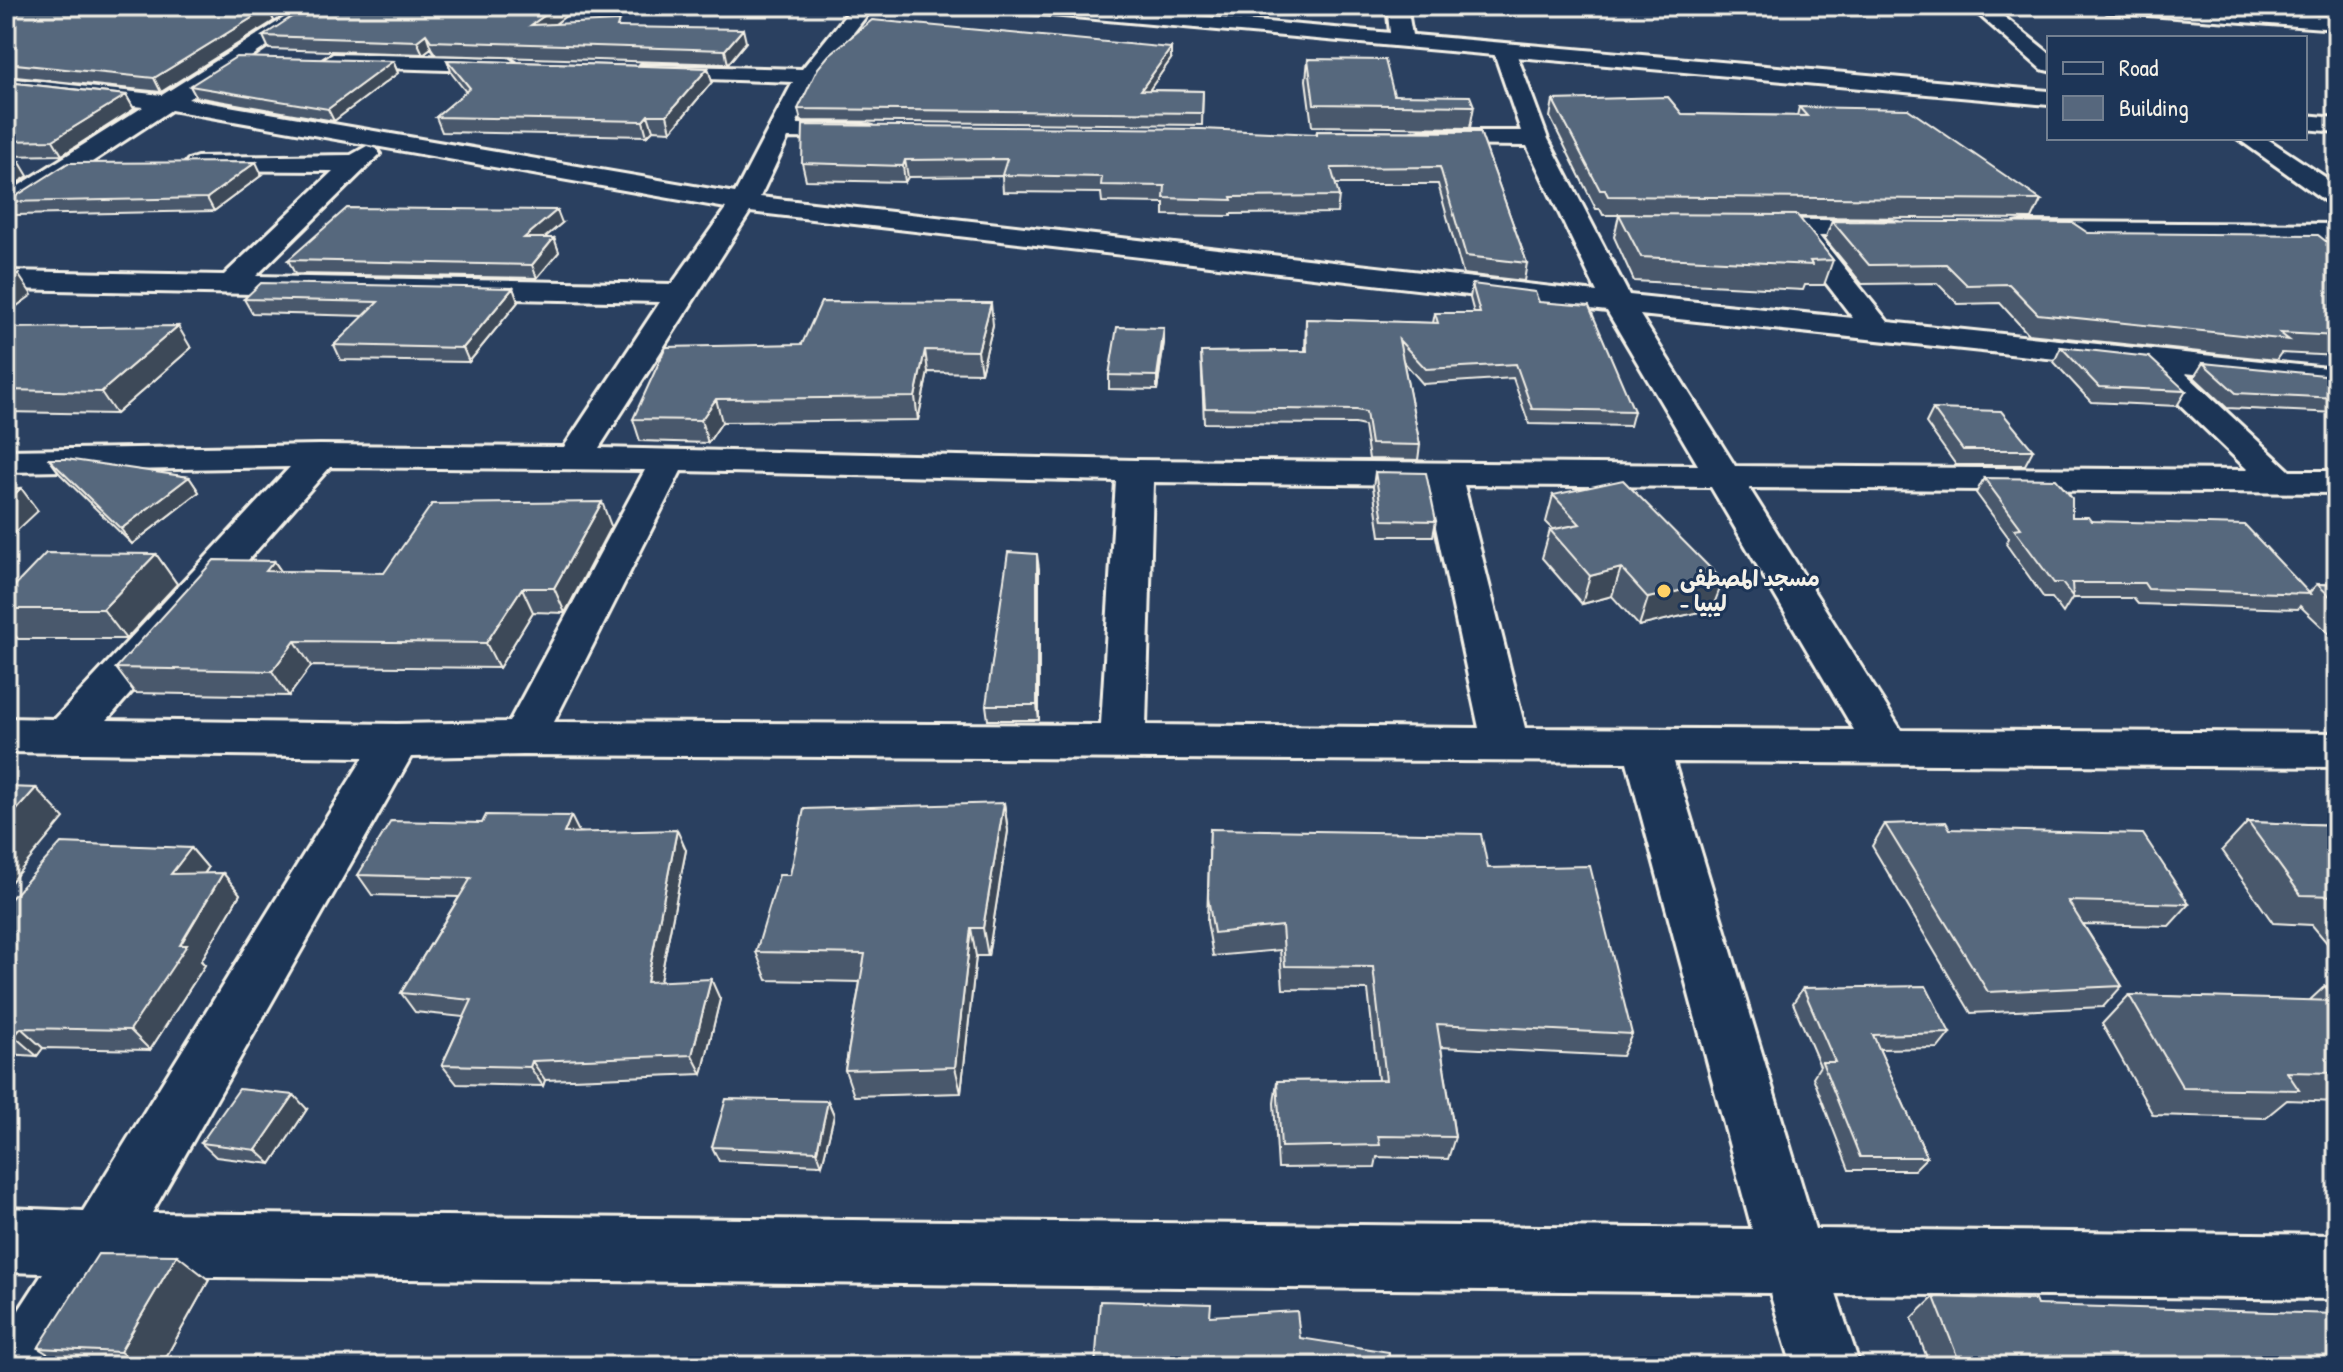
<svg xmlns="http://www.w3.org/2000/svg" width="2343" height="1372" font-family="'Patrick Hand','Playpen Sans Arabic',sans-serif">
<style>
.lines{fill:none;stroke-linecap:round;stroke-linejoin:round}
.minor-casing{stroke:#f4f1e8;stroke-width:6}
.highway-casing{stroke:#f4f1e8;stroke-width:6}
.minor{fill:#1d3557;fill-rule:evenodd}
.highway{fill:#1d3557;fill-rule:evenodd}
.wall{fill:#4a596c;stroke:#f4f1e8;stroke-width:2}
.shaded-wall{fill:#3c4858;stroke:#f4f1e8;stroke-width:2}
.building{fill:#56677d;stroke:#f4f1e8;stroke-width:2}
.poi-dot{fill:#ffd166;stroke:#1d3557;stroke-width:3}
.labels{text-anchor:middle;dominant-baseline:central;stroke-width:6;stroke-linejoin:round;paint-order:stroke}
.poi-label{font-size:22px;font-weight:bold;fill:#f4f1e8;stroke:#1d3557;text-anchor:start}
</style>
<rect width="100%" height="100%" fill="#2a4060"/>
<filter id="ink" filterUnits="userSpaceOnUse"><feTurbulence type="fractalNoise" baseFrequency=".0125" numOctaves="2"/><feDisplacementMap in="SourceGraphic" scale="16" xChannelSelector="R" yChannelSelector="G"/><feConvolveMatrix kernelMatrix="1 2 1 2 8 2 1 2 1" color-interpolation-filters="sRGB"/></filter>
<g filter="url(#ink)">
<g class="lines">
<defs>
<path id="minor" d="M303,6H327L188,99L735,193L793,82L649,77L638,70L641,65L802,69L853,6H874L818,78L796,124L864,125L873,127L876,132L873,137L864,139L788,138L760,197L1597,292L1527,146L1421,145L1412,143L1409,138L1412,133L1421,131H1521L1493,50L1504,44L1515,50L1548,139L1629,295L1853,318L1790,236L1739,233L1735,227L1739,221L1749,219L1888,221L1898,223L1902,229L1898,235L1819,236L1888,322L2337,369V389L2185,373L2290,471H2337V493L1749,488L1901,730L2337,733V767L1674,762L1815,1229L2337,1235V1299L1836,1294L1860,1366H1792L1770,1293L116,1276L61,1366H6V1330L43,1273L6,1272V1208L83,1211L364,757L6,752V718L55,719L290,467L6,472V450L320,445L564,447L660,302L6,289V271L224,275L333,171L188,170L184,165L188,160L197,157L351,155L367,146L376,149L380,154L256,276L672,284L726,208L171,110L16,212L6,214V194L143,107L6,92V78L162,95ZM750,212L1607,311L1698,465L1135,460L599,448ZM1640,315L2142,368L2248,470L1735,466ZM330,467L645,470L509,722L397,724L107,720ZM681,471L1116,481L1101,725L554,722ZM1153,482L1427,485L1479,728L1146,725ZM1464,485L1711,487L1854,730L1525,728ZM523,755L1627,762L1752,1229L152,1213L411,757Z
M1387,6H1407L1413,41L1410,46H1394L1391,41Z
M1969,6H1991L2049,53V71L2041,69Z
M2097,6H2189L2337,17V29L2107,12Z
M333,54L508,58L519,65L508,72L325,66L322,61Z
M2237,138H2266L2337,185V205L2328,203Z
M2025,222L2337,224V240L2015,236L2011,230L2015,224Z"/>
<path id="highway" d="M1008,6H1086L2049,91V105L1018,12Z
M2305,115L2337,118V132L2305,129Z"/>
</defs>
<use href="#minor" class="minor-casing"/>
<use href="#highway" class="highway-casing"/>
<use href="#minor" class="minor"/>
<use href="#highway" class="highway"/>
</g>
<path class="wall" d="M579,6L555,24L621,27L746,42L728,64L436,55L431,48L423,54L269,49L263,36Z
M2033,6H2102L2100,11L2038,10Z
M268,8L274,21L161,92L6,76V9Z
M1171,59L1149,90L1203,91L1202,125L801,121L798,109Z
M1308,59L1394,95L1474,106L1470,128L1312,126L1306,80Z
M447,60L708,68L712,82L671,131L653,130L647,136L442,132L436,117L466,92L452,74Z
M393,61L398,73L334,121L196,97L190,86Z
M6,82L126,95L134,109L62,155L6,156Z
M1553,100L1682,114L1797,116L1799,107L2041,200L2032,219L1798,217L1833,260L1824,285H1805L1803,290L1634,281L1614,237L1619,215H1603L1600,209H1596L1550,117Z
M1317,131L1480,132L1527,263L1524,281L1463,274L1438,184H1335L1339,196L1337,213L1231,214V216L1164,215V203L1102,202L1101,193L1003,192L1002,176L908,177L905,182L806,180L802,163L1316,134Z
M262,175L214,211L15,215L7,202Z
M1832,221L2088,233L2337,250V356L2281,353L2276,360L2028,334L2000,303L1958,304L1937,283L1862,284L1825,239Z
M562,223L544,238H554L559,252L537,278L295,274L288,260Z
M1472,284L1539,302L1634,411L1630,426L1529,424L1513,378L1423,384L1403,361L1420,445L1418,460L1369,459L1364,426L1355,424L1204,423L1201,352L1305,351L1306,319L1433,323L1435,313H1474L1470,298Z
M513,288L518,302L469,362L341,360L334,345L365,316L252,313L244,299Z
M993,325L981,373L928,372L918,420L722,422L708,443L640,441L633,419L802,344Z
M6,328L191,348L116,414L6,412Z
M1164,328V342L1157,390L1109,389V375Z
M2061,347L2186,391L2177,406L2091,402L2054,362Z
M2203,363L2337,385V413L2227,408L2194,377Z
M1933,409L2033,450L2025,465H1956L1926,423Z
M49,459L189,477L199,492L132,544L60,474Z
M1375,472L1436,521L1433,536H1380L1373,487Z
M1984,478L2072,517L2091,521L2309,593L2317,584L2337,585V641L2300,606L2298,609L2138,604L2133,598H2072L2063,613L2052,598H2044L2006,544L2009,538L1976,493Z
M1553,495L1712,609L1639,626L1612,596L1582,604L1542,558L1550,530L1553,529L1546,522Z
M611,526L565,613L533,612L499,668L311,666L289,696L135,693L116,668L274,561L281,571L384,573Z
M156,554L177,584L126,639H18L6,625V595Z
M1039,569V720H988L986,705Z
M1004,803L1008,831L988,956H976L961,1093L854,1096L845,1070L860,982L767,980L756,952Z
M2248,822L2337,825V955L2312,925L2273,923L2222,850Z
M1885,824L1950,829L2189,904L2169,926L2083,924L2122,986L2103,1007L1971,1013L1872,846Z
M1210,829L1488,868L1632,1034L1622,1056L1441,1047L1455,1137L1448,1159L1377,1157L1375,1167L1278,1168L1274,1103L1277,1081L1378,1080L1368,990L1283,989L1280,950L1213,956L1207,922Z
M579,832L686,850L660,981L720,999L702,1074L545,1080L543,1086L457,1084L442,1065L464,1017L415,1012L401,993L459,897L372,895L358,875Z
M191,848L208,868L204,874L223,873L240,894L201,961L205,965L150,1050L43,1048L37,1056L6,1054V904Z
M2325,986H2337V1102L2287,1100L2265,1118L2153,1115L2102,1024L2129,995L2309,1001Z
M1803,988L1950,1033L1938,1048L1879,1049L1927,1157L1914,1170H1849L1813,1077L1820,1066L1793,1003Z
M828,1101L834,1115L822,1165L719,1161L712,1147Z
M307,1109L271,1164L216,1157L201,1143Z
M209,1280L161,1366H68L38,1348Z
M1934,1297L2037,1305L2337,1366H1930L1912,1318Z"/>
<path class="shaded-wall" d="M558,6H579L535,39L531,25Z
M268,8L274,21L161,92L154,78Z
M743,29L746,42L728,64L725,50Z
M426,34L431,48L423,54L417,41Z
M1171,48V59L1141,102V90Z
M393,61L398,73L334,121L328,109Z
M708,68L712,82L671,131L667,115Z
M126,95L134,109L62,155L53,140Z
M648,115L653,130L647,136L643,121Z
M905,160L908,177L905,182L903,166Z
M19,161L28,176L6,190V169Z
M256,162L262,175L214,211L207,198Z
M557,210L562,223L529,251L524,238Z
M554,238L559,252L537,278L532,265Z
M18,274L32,295L6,314V283Z
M513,288L518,302L469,362L463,348Z
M991,303L993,325L981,373L978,351Z
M178,326L191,348L116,414L101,392Z
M1164,328V342L1157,390V376Z
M925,350L928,372L918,420L915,397Z
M716,399L722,422L708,443L701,420Z
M189,477L199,492L132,544L121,529Z
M21,488L38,511L6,541V502Z
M602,502L611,526L565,613L554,588Z
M156,554L177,584L126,639L103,609Z
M1037,554L1039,569V720L1037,705Z
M274,561L290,585L266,571Z
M1621,568L1612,596L1582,604L1590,576Z
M1723,581L1712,609L1639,626L1648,598Z
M522,588L533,612L499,668L486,643Z
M295,641L311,666L289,696L272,671Z
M36,788L64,818L6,888V822Z
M1004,803L1008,831L988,956L983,928Z
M571,816L581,836L564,833Z
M677,830L686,850L656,1001L647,982Z
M191,848L208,868L189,895L171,874Z
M223,873L240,894L201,961L205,965L150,1050L130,1030Z
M971,928L976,956L961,1093L955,1067Z
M711,979L720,999L702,1074L692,1055Z
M21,1028L43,1048L37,1056L14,1036Z
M532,1061L545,1080L543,1086L530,1067Z
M294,1095L307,1109L271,1164L256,1150Z
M828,1101L834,1115L822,1165L817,1151Z
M177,1255L209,1280L161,1366H143L120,1352Z"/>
<path class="building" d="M308,6H558L531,25L619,21L617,27L743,29L725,50L431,41L426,34L417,41L263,36Z
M268,8L154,78L6,63V9Z
M872,20L1171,48L1141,90L1203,91L1202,113L798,109L818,68L829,55Z
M236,57L393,61L328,109L190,86Z
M1308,59L1385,60L1394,95L1470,96L1474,106L1314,104Z
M447,60L708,68L667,115H648L643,121L436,117L470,88Z
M6,82L126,95L53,140L6,141Z
M1668,97L1682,114L1807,116L1799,107L1908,109L2041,200L1608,196L1605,190H1600L1553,100Z
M803,125L1202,129L1317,134V131L1480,132L1527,263L1466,256L1440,167L1331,168L1339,196L1231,197L1232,200L1164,198L1165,186L1101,185L1102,177L1002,175L1007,159L905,160L903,166L802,163Z
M6,161H19L6,169Z
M256,162L207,198L7,202L68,163Z
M347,208L557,210L524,238H554L532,265L288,260Z
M1619,214L1797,215L1833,260L1810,261L1812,265L1641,257Z
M1832,221L2073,223L2088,233L2318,235L2337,250V336L2280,333L2289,340L2038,314L2009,284L1967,285L1946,264L1869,265Z
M6,273L18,274L6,283Z
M261,283L513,288L463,348L334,345L378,302L244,299Z
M1472,284L1535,292L1539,302L1589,306L1634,411L1532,409L1516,364L1426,369L1399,340L1420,445L1371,444L1366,412L1356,410L1205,408L1201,352L1307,351L1306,319L1438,323L1435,313H1480Z
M821,302L991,303L978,351L925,350L915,397L716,399L701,420L633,419L666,347L802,344Z
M178,326L101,392L6,390V328Z
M1117,327L1164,328L1157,376L1109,375Z
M2061,347L2149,357L2186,391L2099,387Z
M2203,363L2324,375L2337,385V398L2236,393Z
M1933,409L2001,411L2033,450H1963Z
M49,459H66L189,477L121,529Z
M1375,472L1426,473L1436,521L1383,520Z
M1984,478L2056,479L2072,498V517H2088L2091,521L2245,525L2310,594L2148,589L2144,583H2072L2073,597L2062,583H2054L2014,529L2021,528Z
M1623,480L1723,581L1648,598L1621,568L1590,576L1550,530L1580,524L1553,495Z
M21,488L6,502V489Z
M602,502L554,588H522L486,643L295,641L272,671L116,668L214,560L274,561L266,571L384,573L432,504Z
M1008,552L1037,554V705H986Z
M46,553L156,554L103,609H6V595Z
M2317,584L2337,585V603Z
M6,787L36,788L6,822Z
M1004,803L983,928H971L955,1067L845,1070L865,954L756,952L779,875H790L804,809Z
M486,815L571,816L564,833L677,830L647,982L711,979L692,1055L532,1061L530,1067L442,1065L472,1000L401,993L471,878L358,875L391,821L482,823Z
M1946,822L1950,829L2143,834L2189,904L2068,901L2122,986L1988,992L1885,824Z
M2248,822L2337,825V896L2301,895Z
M1210,829L1481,834L1488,868L1590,866L1632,1034L1437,1024L1455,1137L1378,1136L1380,1145L1281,1147L1277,1081L1386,1080L1373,967L1285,966L1282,926L1214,933L1208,898Z
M61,843L191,848L171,874L223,873L180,945H187L130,1030L21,1028L14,1036H6V904Z
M1926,986L1950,1033L1873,1035L1927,1157H1860L1822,1062H1835L1803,988Z
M2325,986H2337V1073L2287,1072L2299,1090L2183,1088L2129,995L2336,1001Z
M239,1089L294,1095L256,1150L201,1143Z
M726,1099L828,1101L817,1151L712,1147Z
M98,1254L177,1255L120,1352L38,1348Z
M1934,1297L2035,1300L2037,1305L2337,1314V1366H1961Z
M1100,1301L1211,1304L1210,1316L1297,1311L1300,1338L1389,1352V1366H1095Z
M302,1360L362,1363L360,1366H299Z
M773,1361L787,1366H704Z"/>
</g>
<circle class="poi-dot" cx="1664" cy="591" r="8"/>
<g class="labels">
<g class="poi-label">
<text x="1680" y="578">مسجد المصطفى<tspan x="1680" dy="25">- ليبيا</tspan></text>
</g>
</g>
<rect width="2343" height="1372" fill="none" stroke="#1d3557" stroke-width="32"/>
<rect x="16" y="16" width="2311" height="1340" fill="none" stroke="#f4f1e8" stroke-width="3" filter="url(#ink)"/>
<rect x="2047" y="36" width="260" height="104" fill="#1d3557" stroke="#738091" stroke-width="2"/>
<rect x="2063" y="62" width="40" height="12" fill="#1d3557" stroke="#738091" stroke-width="2"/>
<text x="2119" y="76" font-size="24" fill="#f4f1e8">Road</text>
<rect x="2063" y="96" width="40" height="24" fill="#56677d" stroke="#738091" stroke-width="2"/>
<text x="2119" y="116" font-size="24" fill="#f4f1e8">Building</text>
</svg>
